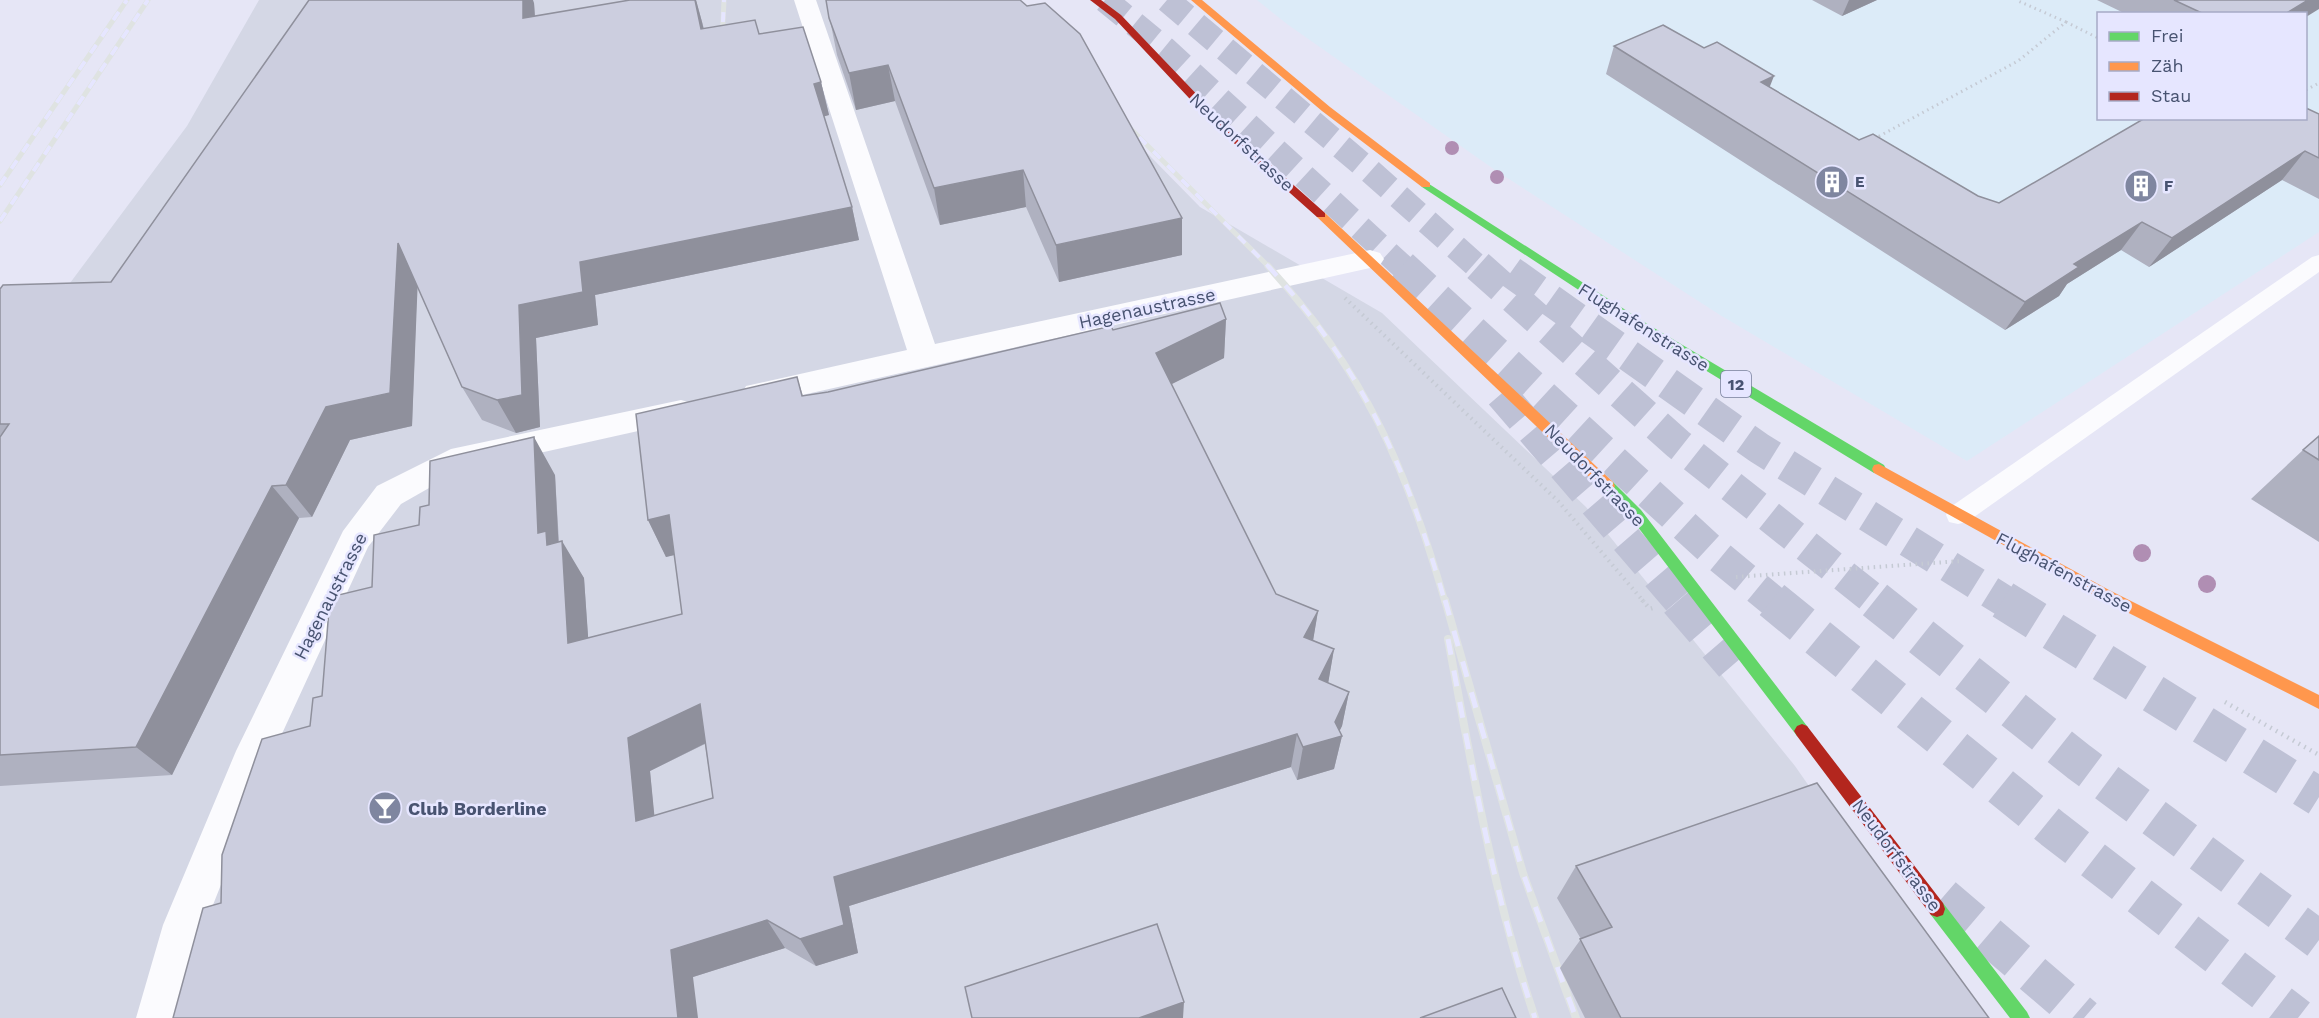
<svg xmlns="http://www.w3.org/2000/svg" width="2319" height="1018" font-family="'Work Sans',sans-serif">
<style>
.industrial{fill:#d4d7e5}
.medical{fill:#dcebf8;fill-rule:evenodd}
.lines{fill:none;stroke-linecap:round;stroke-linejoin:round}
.highway-tunnel-far2{stroke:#bec1d5;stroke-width:25;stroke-dasharray:25 13;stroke-linecap:butt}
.highway-tunnel-far1{stroke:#bec1d5;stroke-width:32;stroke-dasharray:32 16;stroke-linecap:butt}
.highway-tunnel{stroke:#bec1d5;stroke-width:39;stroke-dasharray:39 20;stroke-linecap:butt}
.path-far2{stroke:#c5cad4;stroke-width:3;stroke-dasharray:1.5 4;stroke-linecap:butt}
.path-far1{stroke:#c5cad4;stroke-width:4;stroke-dasharray:1.5 4.5;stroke-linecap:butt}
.path{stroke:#c5cad4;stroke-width:4.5;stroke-dasharray:1.5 5;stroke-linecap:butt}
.lane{fill:#fbfbfe;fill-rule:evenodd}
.street{fill:#fbfbfe;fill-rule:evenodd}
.fast{fill:#63d668;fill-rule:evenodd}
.slow{fill:#ff974d;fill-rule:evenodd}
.jam{fill:#b3261e;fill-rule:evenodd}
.rail-far2-casing{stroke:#dfe3e2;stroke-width:5}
.rail-far1-casing{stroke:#dfe3e2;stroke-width:7}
.rail-casing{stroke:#dfe3e2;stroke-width:8}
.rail-far2{stroke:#e6e6ff;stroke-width:4;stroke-dasharray:10;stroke-linecap:butt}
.rail-far1{stroke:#e6e6ff;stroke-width:4.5;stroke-dasharray:13;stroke-linecap:butt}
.rail{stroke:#e6e6ff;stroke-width:5;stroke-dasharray:16;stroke-linecap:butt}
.tree{fill:#b08eb3}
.wall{fill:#afb1c0;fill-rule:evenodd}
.shaded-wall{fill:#8f909c}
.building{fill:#cccedf;stroke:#8f909c;stroke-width:1.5;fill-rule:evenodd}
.labels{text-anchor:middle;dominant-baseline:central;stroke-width:5;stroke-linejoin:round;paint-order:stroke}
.far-poi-label{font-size:15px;font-weight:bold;fill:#485371;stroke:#e6e6ff;text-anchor:start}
.shield{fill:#e6e6ff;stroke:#777f9c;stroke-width:1.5}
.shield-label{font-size:16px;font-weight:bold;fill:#485371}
.street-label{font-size:18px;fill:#485371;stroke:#e6e6ff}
.poi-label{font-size:18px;font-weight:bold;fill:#485371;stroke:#e6e6ff;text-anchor:start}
</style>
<rect width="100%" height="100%" fill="#e6e6f6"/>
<path class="industrial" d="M259,0H997L1200,207L1382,313L1586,507L1795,766L1971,1018H0V377L187,126Z"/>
<path class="medical" d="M1257,0H2319V232L1967,461L1720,315L1495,170L1287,24ZM2098,14H2306V118H2098Z"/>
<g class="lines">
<path class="highway-tunnel-far2" d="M1105,0L1165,49L1404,268
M1167,0L1370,171L1479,268"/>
<path class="highway-tunnel-far1" d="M1402,266L1712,551L1774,602
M1478,266L1678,444L1877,602
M1511,272L1759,448L2006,602
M1501,394L1680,602"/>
<path class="highway-tunnel" d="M1679,600L1734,664
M1772,600L2053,829L2298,1018
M1875,600L2079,762L2319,940
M2003,600L2319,797
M1943,897L2084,1018"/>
<path class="path-far2" d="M2066,22L2098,38
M2306,90L2319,83
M1874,139L2018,61L2066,22L2016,0"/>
<path class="path-far1" d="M1345,298L1558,501L1644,602
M1736,577L1961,561"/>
<path class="path" d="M1642,600L1650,609L1656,607
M2225,702L2319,755"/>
<path class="lane" d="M2319,255V272L1967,522L1958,524L1949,522L1946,515L1949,508L2312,257Z"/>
<path class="street" d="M794,0H816L935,344L1370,250L1380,253L1384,259L1380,265L1370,268L757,405L746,402L742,394L746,386L907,350Z
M681,400L692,403L696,411L692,419L459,471L401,504L368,547L274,751L205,925L180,1018H136L163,925L236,751L343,531L377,486L451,449Z"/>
<path class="fast" d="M1426,182L1649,325L1884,465L1886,469L1884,473H1874L1641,331L1422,187L1421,185Z
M1608,481L1613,482L1641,510L1807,726L1810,731L1807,736L1802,738L1797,736L1631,518L1603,490L1601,486Z
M1937,901L1943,903L2027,1012L2030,1018H2010L1931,915L1929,909L1931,903Z"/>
<path class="slow" d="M1191,0H1202L1330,107L1430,183V187H1422L1322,111Z
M1321,212L1325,213L1613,482L1615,486L1613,490H1603L1317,217L1316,215Z
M1879,464L2109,590L2319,695V709L2099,598L1874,473L1872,469L1874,465Z"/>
<path class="jam" d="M1090,0H1101L1121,15L1226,125L1325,213V217H1317L1218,129L1115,19Z
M1802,724L1807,726L1943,903L1945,909L1943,915L1937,917L1931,915L1797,736L1794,731L1797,726Z"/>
<defs>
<path id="rail-far2" d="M722,42L724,0
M1125,123L1270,268
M0,185L127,0
M0,221L148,0"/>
<path id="rail-far1" d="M1268,266C1365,372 1406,466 1445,602"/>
<path id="rail" d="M1445,600L1523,873L1576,1018
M1448,639C1472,767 1493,894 1535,1018"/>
</defs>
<use href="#rail-far2" class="rail-far2-casing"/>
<use href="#rail-far1" class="rail-far1-casing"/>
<use href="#rail" class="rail-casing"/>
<use href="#rail-far2" class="rail-far2"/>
<use href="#rail-far1" class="rail-far1"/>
<use href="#rail" class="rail"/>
</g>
<g class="tree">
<circle cx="1452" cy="148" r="7"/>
<circle cx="1497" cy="177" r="7"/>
<circle cx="2142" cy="553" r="9"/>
<circle cx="2207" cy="584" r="9"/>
</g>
<path class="wall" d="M630,0H696L704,29L759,34L821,82L829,115L824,116L852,207L859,240L595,295L598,325L536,338L540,427L516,433L482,420L462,387L417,286L412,426L350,440L312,517L299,518L172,775L0,786V289L111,282L534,3L535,16Z
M826,0L1182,218V255L1059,282L1026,207L940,225L895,101L856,110L837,55Z
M1812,0H1877L1842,16Z
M2097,0H2319L2306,14H2126Z
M1614,46L1770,87L1859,140L1978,196L1999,203L2319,114V199L2282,180L2149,267L2121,250L2067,284L2059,296L2005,330L1606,74Z
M1226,319L1224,358L1171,384L1276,594L1318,611L1313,640L1334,649L1328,683L1349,692L1342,726L1339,731L1342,736L1334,769L1297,780L1291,767L849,906L858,953L816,966L785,948L693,977L221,903L310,726L322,696L372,587L419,525L555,475L559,542L584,578L588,638L682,614L674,555L666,557L648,520L797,377L803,396L828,392L1113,330ZM705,744L713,798L654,816L650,771Z
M2319,436V542L2251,499L2303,450Z
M1576,866L1989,1018H1585L1560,968L1581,939L1557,898Z"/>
<path class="shaded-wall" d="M523,0H533L534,3L537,50L523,18Z
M695,0H696L702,22L711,62L701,29Z
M1849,0H1877L1842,16Z
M2308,0H2319V9L2306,17V14H2285Z
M888,65L895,101L856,110L849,73Z
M1774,76L1763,104L1761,82Z
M821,82L829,115L822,117L814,84Z
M2305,151L2282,180L2149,267L2172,238Z
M1023,170L1026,207L940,225L934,188Z
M852,207L859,240L595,295L598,325L536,338L540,427L516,433L497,400L519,305L580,262Z
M1182,218V255L1059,282L1056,245Z
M2142,222L2121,250L2067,284L2059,296L2005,330L2025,302L2074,264Z
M398,243L418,276L412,426L350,440L312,517L286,485Z
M1226,319L1224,358L1156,392V353Z
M534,437L555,475L559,553L562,541L584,578L591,678L568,643L538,533Z
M272,486L299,518L172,775L136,747Z
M669,515L687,552L666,557L648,520Z
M1318,611L1312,647L1304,637Z
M1334,649L1328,684L1319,679Z
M1349,692L1342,726L1336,738L1342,736L1334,769L1297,780L1303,747L1335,722Z
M700,704L718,737L650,771L658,852L636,821L628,738Z
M1297,734L1291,767L849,906L858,953L816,966L800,939L834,877Z
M767,920L785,948L693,977L698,1018H678L671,950Z
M1184,1002L1183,1018H1139Z"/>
<path class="building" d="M309,0H523V18L630,0H695L701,29L755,20L759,34L803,27L821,82L814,84L852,207L580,262L583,292L519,305L522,395L497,400L462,387L398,243L390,393L326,407L286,485L272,486L136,747L0,755V437L9,424H0V289L3,285L111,282Z
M826,0H1020L1027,6L1045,3L1080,34L1182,218L1056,245L1023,170L934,188L888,65L849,73L829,18Z
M2174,0H2308L2285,14H2204Z
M1663,25L1704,48L1717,42L1774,76L1761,82L1859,140L1873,134L1978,196L1999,203L2145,118H2306V108L2319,114V158L2305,151L2172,238L2142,222L2074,264L2079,267L2025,302L1614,46Z
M1220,303L1226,319L1156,353L1276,594L1318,611L1304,637L1334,649L1319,679L1349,692L1335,722L1342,736L1303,747L1297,734L834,877L844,925L800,939L767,920L671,950L678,1018H173L203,908L221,903L222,855L262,739L310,726L313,698L322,696L330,597L372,587L374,535L419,525L420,507L429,505L430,461L534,437L538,533L546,531L547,545L562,541L568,643L682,614L669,515L648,520L636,414L797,377L802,396L828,392L1111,326L1113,330ZM700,704L713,798L636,821L628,738Z
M2319,436V460L2303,450Z
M1817,783L1989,1018H1621L1580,939L1612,927L1576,866Z
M1157,924L1184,1002L1139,1018H972L965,987Z
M1502,988L1516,1018H1420Z"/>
<defs>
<symbol id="building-disc" viewBox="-11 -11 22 22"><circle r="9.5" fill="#7f86a0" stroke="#e6e6ff"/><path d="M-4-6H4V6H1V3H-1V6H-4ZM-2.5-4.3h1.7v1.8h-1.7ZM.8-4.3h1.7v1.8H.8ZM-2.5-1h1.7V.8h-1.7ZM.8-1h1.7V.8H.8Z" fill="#fff"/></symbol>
<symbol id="bar-disc" viewBox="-11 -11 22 22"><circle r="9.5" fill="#7f86a0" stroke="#e6e6ff"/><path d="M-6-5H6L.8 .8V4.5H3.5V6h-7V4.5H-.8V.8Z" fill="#fff"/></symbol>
</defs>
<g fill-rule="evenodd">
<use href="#building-disc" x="1813" y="163" width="38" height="38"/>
<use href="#building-disc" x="2122" y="167" width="38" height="38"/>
<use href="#bar-disc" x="366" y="789" width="38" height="38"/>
</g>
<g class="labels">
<g class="far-poi-label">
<text x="1855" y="182">E</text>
<text x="2164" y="186">F</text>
</g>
<rect class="shield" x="1721" y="371" width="30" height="26" rx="4.5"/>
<g class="shield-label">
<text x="1736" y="384">12</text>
</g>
<g class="street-label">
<text transform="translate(1242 142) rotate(43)">Neudorfstrasse</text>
<text transform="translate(1147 308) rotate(-12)">Hagenaustrasse</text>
<text transform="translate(1644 327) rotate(32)">Flughafenstrasse</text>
<text transform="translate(1595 475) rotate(46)">Neudorfstrasse</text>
<text transform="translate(2064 572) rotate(28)">Flughafenstrasse</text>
<text transform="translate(330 596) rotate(-63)">Hagenaustrasse</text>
<text transform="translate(1897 855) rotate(53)">Neudorfstrasse</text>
</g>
<g class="poi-label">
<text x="408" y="808">Club Borderline</text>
</g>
</g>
<rect x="2097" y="12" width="210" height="108" fill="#e6e6ff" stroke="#a7abc6" stroke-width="1.5"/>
<rect x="2109" y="32" width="30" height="9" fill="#63d668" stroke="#a7abc6" stroke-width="1.5"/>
<text x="2151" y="42" font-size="18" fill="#485371">Frei</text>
<rect x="2109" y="62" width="30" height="9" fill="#ff974d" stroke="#a7abc6" stroke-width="1.5"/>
<text x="2151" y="72" font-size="18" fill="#485371">Zäh</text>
<rect x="2109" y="92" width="30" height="9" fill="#b3261e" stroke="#a7abc6" stroke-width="1.5"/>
<text x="2151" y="102" font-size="18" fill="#485371">Stau</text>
</svg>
